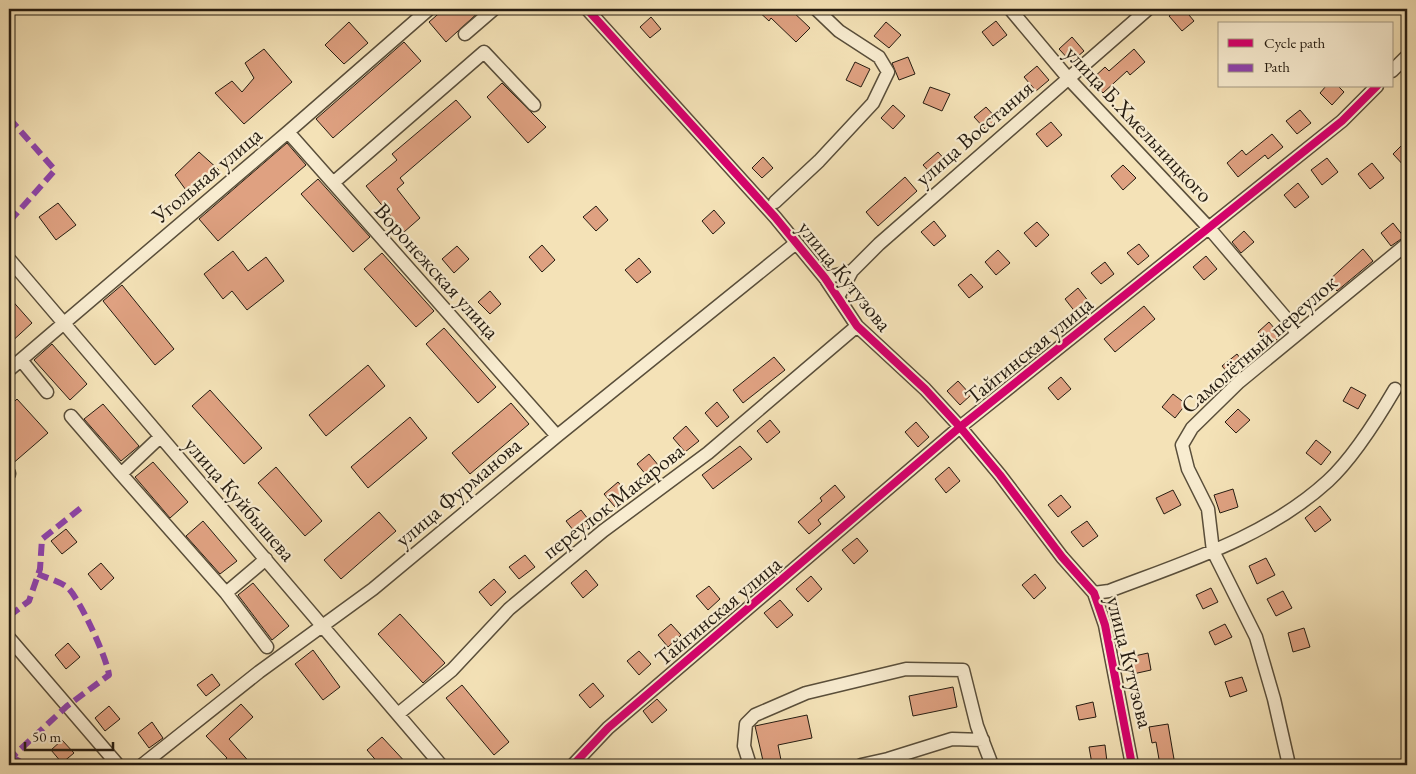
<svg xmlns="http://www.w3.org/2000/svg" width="1416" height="774" font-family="'EB Garamond',serif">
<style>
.building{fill:#dfa181;stroke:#251c11}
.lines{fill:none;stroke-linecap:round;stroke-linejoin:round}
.minor-casing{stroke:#594e3a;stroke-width:15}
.minor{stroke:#f8ecd0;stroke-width:12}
.quiet{stroke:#8e44ad;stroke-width:6;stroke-dasharray:12 6;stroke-linecap:butt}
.cycleway-casing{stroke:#f8ecd0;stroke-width:11}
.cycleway{stroke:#d6006c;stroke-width:8}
.labels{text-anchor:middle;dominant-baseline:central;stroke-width:4.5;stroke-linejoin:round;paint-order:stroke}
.street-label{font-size:22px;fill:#251c11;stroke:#f8ecd0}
</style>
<rect width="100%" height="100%" fill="#f4e2b7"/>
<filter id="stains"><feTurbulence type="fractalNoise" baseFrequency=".004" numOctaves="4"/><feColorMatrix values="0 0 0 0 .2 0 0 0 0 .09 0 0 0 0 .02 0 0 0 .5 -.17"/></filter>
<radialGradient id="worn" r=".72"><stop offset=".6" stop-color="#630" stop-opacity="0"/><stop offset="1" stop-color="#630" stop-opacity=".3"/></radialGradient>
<path class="building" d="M444,9H482L446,42L429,22Z
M756,9H790L810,28L796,42L771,18L769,21Z
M1178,9H1184L1194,21L1182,31L1169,16Z
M651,17L661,29L650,38L640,27Z
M996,21L1007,35L993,46L982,32Z
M349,22L368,43L344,64L325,45Z
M886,22L901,35L889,48L874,36Z
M1072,37L1084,51L1071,62L1059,49Z
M404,42L421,61L333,138L316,119Z
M264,49L292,82L244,124L215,93L232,81L242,92L254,78L245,63Z
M1134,49L1145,62L1130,75L1127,71L1103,93L1091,80L1105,67L1109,71Z
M908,57L915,74L899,80L892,63Z
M855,62L870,69L861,87L846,80Z
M1037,66L1049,80L1036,91L1024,77Z
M502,83L546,127L528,143L487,97Z
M1326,86H1338L1344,92L1332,105L1320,93Z
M930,87L950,94L942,111L923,103Z
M456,100L471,117L400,178L404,183L397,189L420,218L404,232L366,186L397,160L392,154Z
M893,105L905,116L893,129L881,118Z
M986,107L998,120L986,130L974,117Z
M1300,110L1311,123L1297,134L1286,121Z
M1051,122L1062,135L1047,147L1036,134Z
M1272,134L1283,147L1268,159L1265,155L1238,177L1227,163L1242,150L1246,155Z
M1407,140V169L1393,154Z
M287,143L306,165L218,241L199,219Z
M199,152L219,170L191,197L175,175Z
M938,152L949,164L934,177L923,165Z
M763,157L773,168L762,178L752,168Z
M1327,158L1338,172L1322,185L1311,170Z
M1372,163L1384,178L1370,189L1358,174Z
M1123,165L1136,178L1123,190L1111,176Z
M905,177L917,191L878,226L866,212Z
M318,179L370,237L353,252L301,194Z
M1298,183L1309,197L1295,208L1284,195Z
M58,203L76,225L56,240L39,217Z
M596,206L608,220L596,231L583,217Z
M714,210L725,223L713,234L702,221Z
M934,221L946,236L934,246L921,232Z
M1037,222L1049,235L1036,247L1024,233Z
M1393,223L1404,237L1391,246L1381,233Z
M1244,231L1254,242L1241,253L1232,242Z
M1139,244L1149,256L1138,265L1127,253Z
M542,245L555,260L542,272L529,257Z
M457,246L469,259L454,273L442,259Z
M1363,249L1373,261L1337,291L1328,281Z
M998,250L1010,263L996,275L985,262Z
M233,251L248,271L266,257L284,281L247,310L232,291L223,299L204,274Z
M382,253L434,311L416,327L364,269Z
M1206,256L1217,269L1204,280L1193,267Z
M639,258L651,272L637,283L625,270Z
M1105,262L1114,274L1101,284L1091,273Z
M971,274L983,287L969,298L958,285Z
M122,285L174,349L155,365L103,301Z
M1078,288L1089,302L1076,313L1065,299Z
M490,291L501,304L490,314L478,302Z
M9,297L32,323L9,344Z
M1144,306L1155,319L1115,352L1104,339Z
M1269,322L1281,336L1269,346L1258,332Z
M444,328L496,387L478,403L426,344Z
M52,344L87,384L70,400L34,360Z
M1237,354L1246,366L1232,378L1222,366Z
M774,357L785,370L743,403L733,390Z
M368,365L385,386L326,436L309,415Z
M1061,377L1071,389L1058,400L1048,388Z
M958,381L971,395L960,405L947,391Z
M1351,387L1366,395L1358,409L1343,401Z
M210,390L262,448L244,464L192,406Z
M1173,394L1186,404L1175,418L1162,407Z
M17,399L48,433L11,465H9V407Z
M717,402L729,417L717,427L705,413Z
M511,403L529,424L470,474L452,453Z
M103,404L139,446L121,461L84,419Z
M1238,409L1250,420L1236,433L1225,422Z
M410,417L427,438L368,488L351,467Z
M770,420L780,432L767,443L757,431Z
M916,422L929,437L918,447L905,432Z
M686,426L699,441L685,452L673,438Z
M1316,440L1331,452L1321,465L1306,453Z
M740,446L752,459L713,489L702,475Z
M649,454L659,466L647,476L637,464Z
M153,462L188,502L170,518L135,477Z
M276,467L322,521L305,536L258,483Z
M949,467L960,481L946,493L935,479Z
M618,482L629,495L615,507L604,494Z
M835,485L845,497L818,520L821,524L809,534L798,522L822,501L820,498Z
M1233,489L1238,507L1220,513L1214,495Z
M1173,490L1181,505L1164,514L1156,498Z
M1061,495L1071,507L1058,517L1048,505Z
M1320,506L1331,520L1315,532L1305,518Z
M581,510L592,524L577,535L566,521Z
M379,512L396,531L341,579L324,560Z
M203,521L237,561L220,574L186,536Z
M1087,521L1098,536L1083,547L1071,532Z
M66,529L77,542L62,554L51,541Z
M857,538L868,551L854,564L842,550Z
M525,555L535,567L519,579L509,567Z
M1266,558L1275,575L1257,584L1249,566Z
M101,563L114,578L101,590L88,574Z
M586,570L598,585L583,598L571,583Z
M1035,574L1046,588L1034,599L1022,585Z
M811,576L822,589L808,602L796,589Z
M494,579L506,592L491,606L479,592Z
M253,583L289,626L272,640L238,595Z
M709,586L720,599L708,610L696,596Z
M1211,588L1218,602L1203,609L1196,595Z
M1283,591L1292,608L1276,616L1267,599Z
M780,600L793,615L777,628L764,613Z
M400,614L445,663L423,683L378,634Z
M671,624L681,635L668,647L658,635Z
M1225,624L1232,637L1215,645L1209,632Z
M1304,628L1310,647L1293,652L1288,633Z
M68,643L80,657L66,669L55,655Z
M313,650L340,687L323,700L295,664Z
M639,651L651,664L639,675L627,661Z
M1148,653L1151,670L1133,674L1130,657Z
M212,674L220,685L206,696L197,685Z
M1242,677L1247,691L1230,697L1225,682Z
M593,683L604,696L590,708L579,695Z
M462,685L509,742L494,755L446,698Z
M953,687L957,707L913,716L909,696Z
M657,699L667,710L652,723L643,711Z
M1093,702L1096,717L1079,720L1076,706Z
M241,704L253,717L229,739L252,765H219L227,758L206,736Z
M109,706L120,719L105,731L95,718Z
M807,715L812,738L778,745L782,765H764L755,726Z
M152,722L163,738L149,748L138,733Z
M1168,724L1175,765H1160L1156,742L1152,743L1149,727Z
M382,737L408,765H380L367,750Z
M62,740L74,753L62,763L51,750Z
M1105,745L1107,762L1092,764L1089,747Z"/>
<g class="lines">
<defs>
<path id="minor" d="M587,9L775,217L825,278L857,326L925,389L960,427L1000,475L1062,557L1094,593L1105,625L1132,765
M1010,9L1068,78L1209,228L1290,323L1297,334
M465,34L494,9
M1392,71L1407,56
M288,132L557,436
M333,183L484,52L534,105
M775,202L819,161L873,103L888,72L879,57L839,31L816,9
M9,259L441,765
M825,278L852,271
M838,297L852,271L879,244L1148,9
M21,360L47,392
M9,370L288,132L429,9
M71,416L121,474L160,437
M9,474V473
M121,474L226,593L266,559
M226,593L267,647
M1094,593L1109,591C1185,562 1267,537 1328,481C1353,458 1378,418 1395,389
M9,638L118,765
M398,714L452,670L509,609L603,531L708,453L857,326
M142,765L259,672L373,589L557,436L796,243
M573,765L608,728L960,427L1342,121L1377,86
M750,765L744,746L746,724L755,715L806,693L906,669L963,670L977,726L992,765
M861,765L888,759L952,739L983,740
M1289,765L1274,699L1256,637L1213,551L1208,509L1188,469L1182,445L1192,428L1239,382L1407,244"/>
</defs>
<use href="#minor" class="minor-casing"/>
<use href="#minor" class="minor"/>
<path class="quiet" d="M9,118L55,170L9,222
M9,616L29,601L40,569L42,539L82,507
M9,752L12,757L67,706L109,675C107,658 79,597 67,587C59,581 46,578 38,574
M12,757L26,765"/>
<defs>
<path id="cycleway" d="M587,9L775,217L825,278L857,326L925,389L960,427L1000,475L1062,557L1094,593L1105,625L1132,765
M573,765L608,728L960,427L1342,121L1377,86"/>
</defs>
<use href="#cycleway" class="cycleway-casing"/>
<use href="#cycleway" class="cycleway"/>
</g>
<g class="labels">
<g class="street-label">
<text transform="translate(1139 124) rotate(47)">улица Б.Хмельницкого</text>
<text transform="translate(974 133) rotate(-41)">улица Восстания</text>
<text transform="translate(207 175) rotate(-40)">Угольная улица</text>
<text transform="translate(437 271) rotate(48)">Воронежская улица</text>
<text transform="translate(845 276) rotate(51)">улица Кутузова</text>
<text transform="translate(1259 344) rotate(-41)">Самолётный переулок</text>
<text transform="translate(1029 350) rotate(-39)">Тайгинская улица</text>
<text transform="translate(458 492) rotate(-40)">улица Фурманова</text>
<text transform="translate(240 499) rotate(49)">улица Куйбышева</text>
<text transform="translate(613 501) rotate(-38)">переулок Макарова</text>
<text transform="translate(718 611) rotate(-40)">Тайгинская улица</text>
<text transform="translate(1130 662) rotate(76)">улица Кутузова</text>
</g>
</g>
<rect width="1416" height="774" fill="none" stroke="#f4e2b7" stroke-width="30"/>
<rect x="10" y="10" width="1396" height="754" fill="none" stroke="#251c11" stroke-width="2.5"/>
<rect x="15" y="15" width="1386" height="744" fill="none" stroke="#251c11"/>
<rect x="1218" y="22" width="175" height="65" fill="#f8ecd0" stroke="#a49984"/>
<rect x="1228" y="39" width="25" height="8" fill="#d6006c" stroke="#a49984"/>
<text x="1264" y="48" font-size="15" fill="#251c11">Cycle path</text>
<rect x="1228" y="64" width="25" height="8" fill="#8e44ad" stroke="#a49984"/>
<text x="1264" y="72" font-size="15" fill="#251c11">Path</text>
<path d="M25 742v8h88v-8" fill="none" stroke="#251c11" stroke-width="2.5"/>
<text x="32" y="742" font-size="15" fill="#251c11" stroke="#f8ecd0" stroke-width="4" paint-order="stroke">50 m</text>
<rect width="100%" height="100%" filter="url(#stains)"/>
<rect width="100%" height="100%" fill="url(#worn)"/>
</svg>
